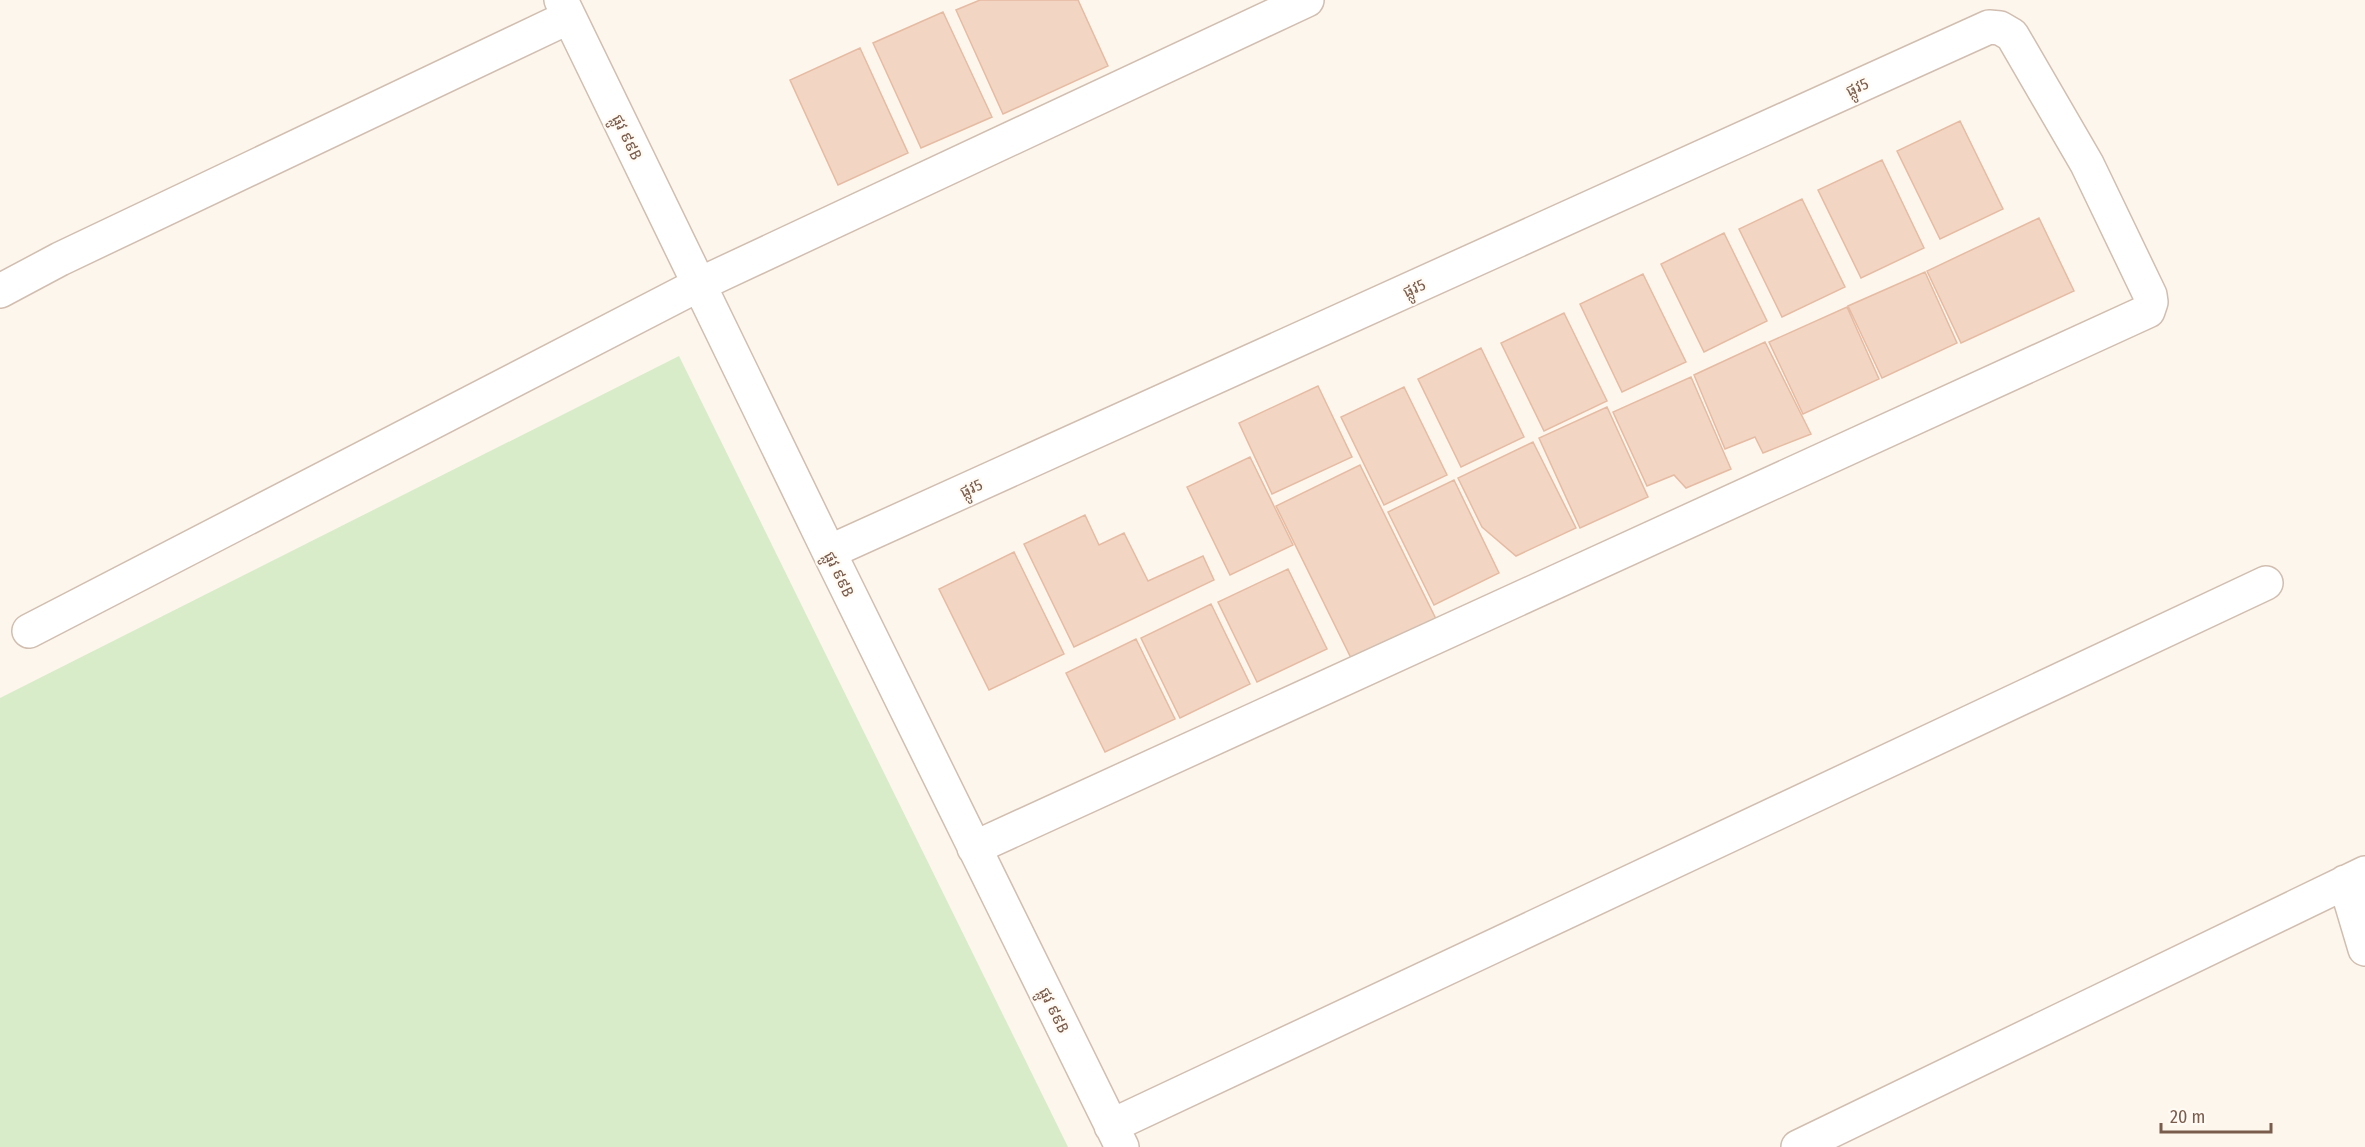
<svg xmlns="http://www.w3.org/2000/svg" width="2365" height="1147" font-family="'Fira Sans Condensed','Noto Sans Khmer',sans-serif">
<style>
.green{fill:#d8ecc9}
.building{fill:#f3d5c3;stroke:#e6bba3;stroke-width:1.5}
.lines{fill:none;stroke-linecap:round;stroke-linejoin:round}
.minor-casing{stroke:#d1beb0;stroke-width:36}
.minor{stroke:#fff;stroke-width:33}
.labels{text-anchor:middle;dominant-baseline:central;stroke-width:4.5;stroke-linejoin:round;paint-order:stroke}
.street-label{font-size:16px;fill:#7a5c4d;stroke:#fffaf3}
</style>
<rect width="100%" height="100%" fill="#fdf6ec"/>
<path class="green" d="M679,356L1068,1147H0V698Z"/>
<path class="building" d="M980,0H1078L1108,66L1003,114L956,10Z
M943,12L992,117L921,148L873,43Z
M860,48L908,153L838,185L790,80Z
M1960,121L2003,209L1940,239L1897,151Z
M1882,160L1924,248L1861,278L1818,190Z
M1802,199L1845,287L1782,317L1739,229Z
M2039,218L2074,291L1961,343L1927,271Z
M1724,233L1767,321L1704,352L1661,264Z
M1925,272L1957,343L1882,378L1848,306Z
M1643,274L1686,362L1622,392L1580,304Z
M1847,307L1879,379L1803,414L1769,342Z
M1564,313L1607,401L1544,431L1501,343Z
M1765,342L1811,434L1763,453L1755,437L1725,449L1694,375Z
M1481,348L1524,437L1461,467L1418,379Z
M1691,377L1731,469L1686,488L1674,475L1647,486L1613,412Z
M1318,386L1352,457L1272,494L1239,423Z
M1404,387L1447,475L1384,505L1341,417Z
M1607,407L1648,497L1580,528L1539,438Z
M1533,442L1576,528L1516,556L1482,527L1458,478Z
M1250,457L1293,545L1230,575L1187,487Z
M1360,465L1436,619L1352,660L1276,506Z
M1454,480L1499,573L1434,605L1388,512Z
M1085,515L1099,545L1124,533L1148,581L1203,556L1214,580L1074,647L1024,544Z
M1014,552L1064,654L989,690L939,589Z
M1288,569L1327,649L1257,682L1218,602Z
M1211,604L1250,684L1180,718L1141,638Z
M1136,639L1175,719L1105,752L1066,673Z"/>
<g class="lines">
<defs>
<path id="minor" d="M561,0L829,552L1122,1147
M0,291L60,259L569,17
M829,552L1989,27L2000,28L2012,35L2087,164L2150,295L2151,302L2148,311L974,848
M29,631L698,285L1307,0
M2345,882L2365,949
M1111,1126L2266,583
M1798,1147L2365,873"/>
</defs>
<use href="#minor" class="minor-casing"/>
<use href="#minor" class="minor"/>
</g>
<g class="labels">
<g class="street-label">
<text transform="translate(1857 87) rotate(-24)">ផ្លូវ5</text>
<text transform="translate(627 137) rotate(64)">ផ្លូវ ៩៩B</text>
<text transform="translate(1414 288) rotate(-24)">ផ្លូវ5</text>
<text transform="translate(971 488) rotate(-24)">ផ្លូវ5</text>
<text transform="translate(839 574) rotate(64)">ផ្លូវ ៩៩B</text>
<text transform="translate(1054 1010) rotate(64)">ផ្លូវ ៩៩B</text>
</g>
</g>
<path d="M2161 1123v9h110v-9" fill="none" stroke="#7a5c4d" stroke-width="3"/>
<text x="2170" y="1123" font-size="18" fill="#7a5c4d" stroke="#fffaf3" stroke-width="4.5" paint-order="stroke">20 m</text>
</svg>
